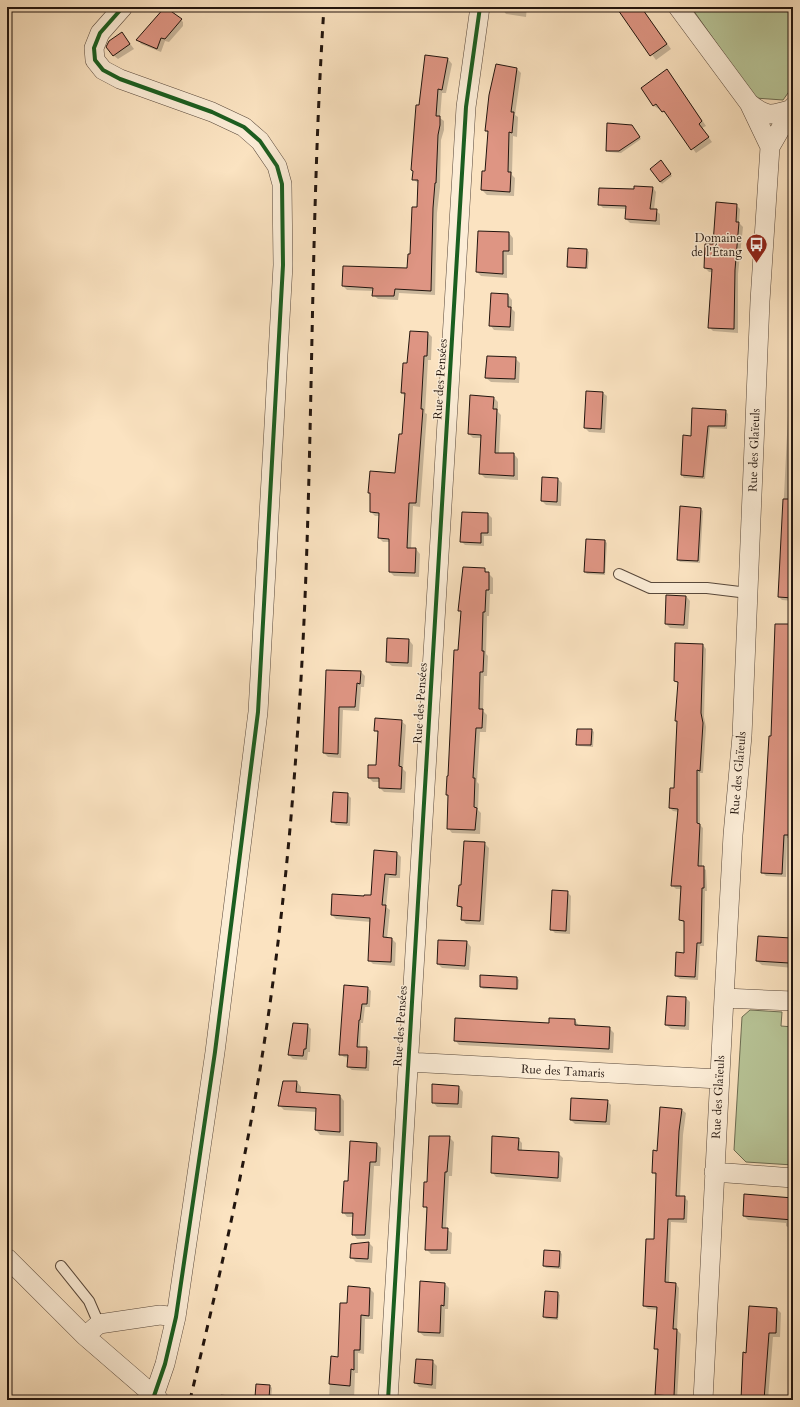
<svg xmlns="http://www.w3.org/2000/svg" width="800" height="1407" font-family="Cardo,serif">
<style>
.green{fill:#b8c598;stroke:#6d6d53}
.shadow{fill:#0003}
.building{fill:#de9583;stroke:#22150e}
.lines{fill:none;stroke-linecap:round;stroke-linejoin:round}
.lane-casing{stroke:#58483b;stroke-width:12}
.street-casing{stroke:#58483b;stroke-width:20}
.lane{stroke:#fcedd7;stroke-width:10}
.street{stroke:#fcedd7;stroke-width:19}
.rail{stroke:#22150e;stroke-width:3;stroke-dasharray:7 7;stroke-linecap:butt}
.cycleway-casing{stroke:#fcedd7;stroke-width:6}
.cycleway{stroke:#1b5e20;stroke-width:4}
.labels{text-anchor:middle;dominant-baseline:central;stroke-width:3;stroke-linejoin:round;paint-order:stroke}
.poi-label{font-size:12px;fill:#22150e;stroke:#fcedd7;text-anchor:end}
.street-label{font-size:12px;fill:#22150e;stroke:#fcedd7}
</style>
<rect width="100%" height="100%" fill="#fbe3c1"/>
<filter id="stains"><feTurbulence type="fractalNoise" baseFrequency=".005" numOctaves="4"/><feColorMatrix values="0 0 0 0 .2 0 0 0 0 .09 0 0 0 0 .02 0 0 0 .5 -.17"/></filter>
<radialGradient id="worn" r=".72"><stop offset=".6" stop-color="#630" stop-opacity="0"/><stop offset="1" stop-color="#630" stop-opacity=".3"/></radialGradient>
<path class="green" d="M691,7H793V86L783,100L755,98Z
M750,1010L782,1012L781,1026L793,1027V1165L746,1162L734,1150L742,1017Z"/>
<path class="shadow" d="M502,7H527L526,17L506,14L502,9Z
M552,7H571V10Z
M623,7H641L671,49L656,60L619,10Z
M179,18L183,22V26L169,42L165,41L161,52L141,44L138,40Z
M122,33L134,49L118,59L113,55Z
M448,59L452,64L446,93H442L440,118L444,121V130L441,140L440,187L437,213L435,295L399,293L398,300L378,299L373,295L374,291L347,290L343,286L408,269L418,208L419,184L413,179L414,172L412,170L420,106Z
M517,69L521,73L515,115L518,117L517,137L513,136L512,175L515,178L514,196L487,195L482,190L486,172L489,133L486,131Z
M671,75L706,126L702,128L712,142L696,153L668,115L654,106L642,88Z
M633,128L641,139L621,153L609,152L607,150Z
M663,164L672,176L662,184L651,169Z
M653,188L656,192L654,210L660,214V225L630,223L626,219L627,209L603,208L599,204L635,190Z
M736,205L740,209L739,223L743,227L738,274V333L713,331L709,327L712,272H709L705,268L714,245Z
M509,233L513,238V255H507V278L481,276L477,272Z
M587,250L589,252L588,269L570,268L568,266Z
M508,295L512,300V309L515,312L514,331L494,330L490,325Z
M792,304H793V328L791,326Z
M428,333L432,337L431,360H428L425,413L427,414L420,507L413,506L411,549H416L420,554L419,577L394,576L390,572V542H383L379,538L380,516H375L371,512L396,474L403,435L405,396L402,393L408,364Z
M791,354H793V601L782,600L779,597Z
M515,358L520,363L519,383L491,382L486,378Z
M603,393L607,396L605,433L589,432L585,428Z
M494,398L498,402V412L501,415L499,454H514L518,459V480L485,478L480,473L482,438H473L469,434Z
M725,411L728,414L727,429L710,428L705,479L684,478L682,475L684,436L692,437Z
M558,479L562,483L561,506L546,505L542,501Z
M701,509L703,511L700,563L680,562L678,560Z
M488,514L492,518V536H484V546L465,545L461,541Z
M587,540L605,541L607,543L605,575L587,574L585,572Z
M484,569L493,578V594H490L489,616H487L486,654L488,656L487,676H484L483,711L487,715L486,732H480L477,782L479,784L478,810L481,813L480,834L452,833L448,828L449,797L447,794L462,612L459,610Z
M686,596L690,601L688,629L670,628L666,624Z
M776,625H793V838H787L786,877L766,876L762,872L772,737Z
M409,640L413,645L412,667L392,666L387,662Z
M703,645L706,649L704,717L706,727L703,773H700V825L703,828L702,867L706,870L707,891H705L704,946H700L698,980L680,979L676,976L685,954V923L680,920L682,889H676L672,885L679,812L673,811L670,808L675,789L678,723L676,721L679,684L675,681Z
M327,671L361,672L365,676L364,687H361L359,711L343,710L341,758L328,757L324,753Z
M401,721L406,725L403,769L406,772L405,793L384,792L380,788V782H373L369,778L377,766L379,734L375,730Z
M592,730L594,732L593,747L579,746L577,744Z
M347,794L351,798L350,826L336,825L332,821Z
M484,843L489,848L484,925L466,924L462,919L463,910L458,906L462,886Z
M397,853L401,857L400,878H389L386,907L390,910L387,939H392L396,943L395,966L373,964L369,960L371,922L336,919L332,915L365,898L372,896Z
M567,892L571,896L570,934L555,933L551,929Z
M759,937L793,939V968L762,965L757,961Z
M467,942L471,947L469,970L442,968L438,964Z
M517,978L519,980L518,990L483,989L481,987Z
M345,987L368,988L371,991L370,1007H365L363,1023H361L360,1048H366L370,1051L369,1071L352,1070L348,1067L349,1058L344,1057L340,1054Z
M686,998L690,1002L689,1030L671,1029L666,1025Z
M575,1020L579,1026L609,1028L614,1033L613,1053L459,1045L455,1040Z
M307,1025L311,1029L310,1052H308L307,1060L293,1059L289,1055Z
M297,1082L301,1087V1093L340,1096L344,1101V1136L320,1135L316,1130L317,1112L284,1110L279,1105Z
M459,1087L463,1092L462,1108L437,1107L433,1102Z
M607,1101L611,1105L610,1125L575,1124L571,1120Z
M682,1110L686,1113L683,1135L680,1197H684L688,1201L687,1223L671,1222L669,1283L676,1284L679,1288L677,1330L681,1334L677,1399L639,1400V1398L656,1399L659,1353L655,1348L658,1310L648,1309L644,1306L654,1240L657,1177L653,1172L658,1152Z
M449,1137L454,1142L452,1176H449L446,1229L452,1233L451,1254H431L426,1249L428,1210L424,1206L428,1183Z
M518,1139L522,1143V1151L558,1153L563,1158L561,1182L496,1177L492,1172Z
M377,1144L381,1148L380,1166H374L370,1239H357L353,1234L354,1217H347L343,1212L349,1182Z
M793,1200V1230L786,1226V1223L748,1220L744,1216Z
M369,1243L373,1247L372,1263L356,1262L351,1257L352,1245Z
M560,1252L562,1254L561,1269L546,1268L544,1266Z
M445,1284L449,1288L448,1309H445L444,1337L424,1336L419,1332Z
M370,1289L374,1293L373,1319H365L364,1354L358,1353V1373H355L354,1400H329L331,1357L339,1358L348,1304Z
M558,1293L560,1295L558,1320L546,1319L544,1317Z
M777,1309L781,1313L780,1337H773L768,1400H742L747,1354Z
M432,1361L437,1366L436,1389L419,1387L415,1382Z
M270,1386L272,1388L271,1399L258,1398L256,1396Z
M221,1394L236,1398L238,1400H220Z"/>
<path class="building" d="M165,7L182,19L165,39L161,38L157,49L136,40Z
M616,7H641L667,44L650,56Z
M122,32L130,44L113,56L106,47L109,41Z
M425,55L448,58L442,90L438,89L436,116H440V125L438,135L436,183H435L433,208L431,291L395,289L394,296H372L373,288L342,286L343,266L407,268L408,254H410L412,207H417L418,180H412L413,171L411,170L416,105H419Z
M496,64L517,68L511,112H514L512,133L509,132L508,172H511L510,192L481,190L482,171H485L488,131H485L489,95Z
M667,69L702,121L699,124L709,137L691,150L664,111L662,112L656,104L653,106L641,88Z
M607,123L632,125L640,137L619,151H606Z
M661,160L671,174L660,182L650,169Z
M634,186L653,187L650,209H657L656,221L625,219L626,206L598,205L599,188L634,189Z
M716,202L737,204L736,222H739L735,270L734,329L708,328L712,269L704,268L705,244H713Z
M478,231L509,232V251H503V274L476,272Z
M568,248L587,249L586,268L567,267Z
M491,293L508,294V307H511L510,327L489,326Z
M410,331L428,332L427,356H424L421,409H423L416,503H409L407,548H416L415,573L389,572V539L378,538L379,513L370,512V493H368L370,471L395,473L399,434H402L405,393H401L403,363H407Z
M487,356L516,357L515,379L485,378Z
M586,391L603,392L601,429L584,428Z
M470,395L494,397L493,409H497L495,453H514V476L479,474L481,435L468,434Z
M692,408L726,410L725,426H708L703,477L681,475L683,435L691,436Z
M542,477L558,478L557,502L541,501Z
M783,499H793V598L778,597Z
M680,506L701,508L698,561L677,560Z
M462,512L488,513V533H481V543L460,542Z
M586,539L605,540L604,573L584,572Z
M463,567L485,568V572H489V590H486L485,612H483L482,651H484L483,672H480L479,709H483L482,728H476L473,778H475L474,807L477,808L475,830L447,829L448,795H446L447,776H448L454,650H458L461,611H458Z
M666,595L686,596L684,625L665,624Z
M775,624H793L791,756H793V835H784L782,874L761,873L769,736H771Z
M387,638L409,639L408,663L386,662Z
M675,643L703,644L701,713L703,723L700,771L697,770V823L700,824L698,866H704V888H702L701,943H697L695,977L675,976L676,952L684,953V921L679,920L681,886H671L678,809L669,808L670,788H674L677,721H675L678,682L674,681Z
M326,670L361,671L360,684L357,683L355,707H339L338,754L323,753Z
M375,718L402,720L399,766L402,767L401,789L379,788V778H368V765H376L378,731H374Z
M577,729H592L591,745H576Z
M333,792L348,793L347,823L331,822Z
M464,841L485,842L480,921L461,920L462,907L457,906L459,885H461Z
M374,850L397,852L396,875L385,874L382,905H386L383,937L392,938L391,962L368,961L370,918L331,915L332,894L364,896V895H371Z
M552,890L568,891L566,931L550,930Z
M758,936L791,938L789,963L756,961Z
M438,940L467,941L465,966L437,964Z
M480,975L517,977V989L480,987Z
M344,985L368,987L367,1004H362L360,1020H359L357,1047H367L366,1068L347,1067L348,1055H339Z
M667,996L686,997L685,1026L665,1025Z
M455,1018L549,1023V1018L575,1019V1025L610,1027L609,1049L454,1041Z
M293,1023L308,1024L306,1049H304L303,1056L288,1055Z
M283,1081H297L296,1092L340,1095V1132L315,1130L316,1108L278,1106Z
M432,1084L459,1086L458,1104L432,1103Z
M571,1098L608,1100L606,1122L570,1120Z
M660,1107L682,1109L679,1131L676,1196H685L684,1219H668L665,1282L676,1283L673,1329H677L674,1396L655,1395L658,1349H654L657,1307L643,1306L646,1239H654L656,1173H652L653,1150L657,1151Z
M429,1136H450L447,1172H445L442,1228H448L447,1250H425L427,1207H423L424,1182H427Z
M492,1136L519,1138L518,1150L559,1152L558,1178L491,1173Z
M350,1141L377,1143L376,1162H370L365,1235H352L353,1213H342L344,1181H348Z
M744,1194L793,1198V1220L743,1216Z
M369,1242L368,1259L350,1258L351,1244Z
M544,1250L560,1251L559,1267L543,1266Z
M420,1281L445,1283L444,1306L441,1305L440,1333L418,1332Z
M348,1286L370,1288L369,1316L361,1315L360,1350H354V1370L351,1369L350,1386L329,1384L331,1356L338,1357L340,1303H347Z
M545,1291L558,1292L557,1318L543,1317Z
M749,1306L777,1308L776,1333H769L764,1400H741L743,1352L746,1353Z
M416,1359L433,1360L432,1385L414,1383Z
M256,1384L270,1385L269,1398L255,1397Z"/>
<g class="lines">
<defs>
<path id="lane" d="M619,574L650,588H707L748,593
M61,1266L89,1301L99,1324"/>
<path id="street" d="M123,7L100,33L94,48L95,60L103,70L120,79L212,112L244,127L260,141L277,166L282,184L283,265L258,712L215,1052L176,1317L165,1364L154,1396
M678,7L749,103C766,117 771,116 792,109
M749,103L770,147
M724,998L793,1001
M408,1062L719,1079
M714,1172L793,1178
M7,1258L85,1336L159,1400
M85,1336L99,1324L160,1315L176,1317
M388,1400L466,107L480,7
M703,1400L724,998L733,835L742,736L760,301L770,147L793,107"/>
</defs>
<use href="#lane" class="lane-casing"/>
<use href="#street" class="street-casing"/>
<use href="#lane" class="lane"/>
<use href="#street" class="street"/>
<path class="rail" d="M190,1400C208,1325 226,1249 241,1173C270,1031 287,885 297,740C315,496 308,251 324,7"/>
<defs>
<path id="cycleway" d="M123,7L100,33L94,48L95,60L103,70L120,79L212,112L244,127L260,141L277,166L282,184L283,265L258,712L215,1052L176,1317L165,1364L154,1396
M388,1400L466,107L480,7"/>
</defs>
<use href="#cycleway" class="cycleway-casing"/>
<use href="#cycleway" class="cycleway"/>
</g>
<defs>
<symbol id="bus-pin" viewBox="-11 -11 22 30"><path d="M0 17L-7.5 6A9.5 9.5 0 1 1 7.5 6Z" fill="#8f2418" stroke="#fcedd7"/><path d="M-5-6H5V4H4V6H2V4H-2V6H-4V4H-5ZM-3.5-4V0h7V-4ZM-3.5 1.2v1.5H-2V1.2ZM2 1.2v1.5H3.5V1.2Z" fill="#fff"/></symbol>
</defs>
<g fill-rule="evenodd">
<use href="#bus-pin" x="744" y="232" width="25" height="34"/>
</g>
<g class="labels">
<g class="poi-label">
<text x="742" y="238">Domaine<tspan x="742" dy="14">de l'Étang</tspan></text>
</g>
<g class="street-label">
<text transform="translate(440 379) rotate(-86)">Rue des Pensées</text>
<text transform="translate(754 450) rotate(-88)">Rue des Glaïeuls</text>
<text transform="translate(420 703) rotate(-86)">Rue des Pensées</text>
<text transform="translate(738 773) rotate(-85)">Rue des Glaïeuls</text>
<text transform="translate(400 1026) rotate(-86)">Rue des Pensées</text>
<text transform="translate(563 1071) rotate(3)">Rue des Tamaris</text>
<text transform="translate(718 1097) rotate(-87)">Rue des Glaïeuls</text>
</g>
</g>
<rect width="800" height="1407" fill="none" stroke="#fbe3c1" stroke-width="24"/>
<rect x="8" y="8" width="784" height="1391" fill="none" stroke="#22150e" stroke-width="2"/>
<rect x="12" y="12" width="776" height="1383" fill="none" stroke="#22150e"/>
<rect width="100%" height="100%" filter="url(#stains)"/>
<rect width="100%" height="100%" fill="url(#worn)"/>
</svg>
